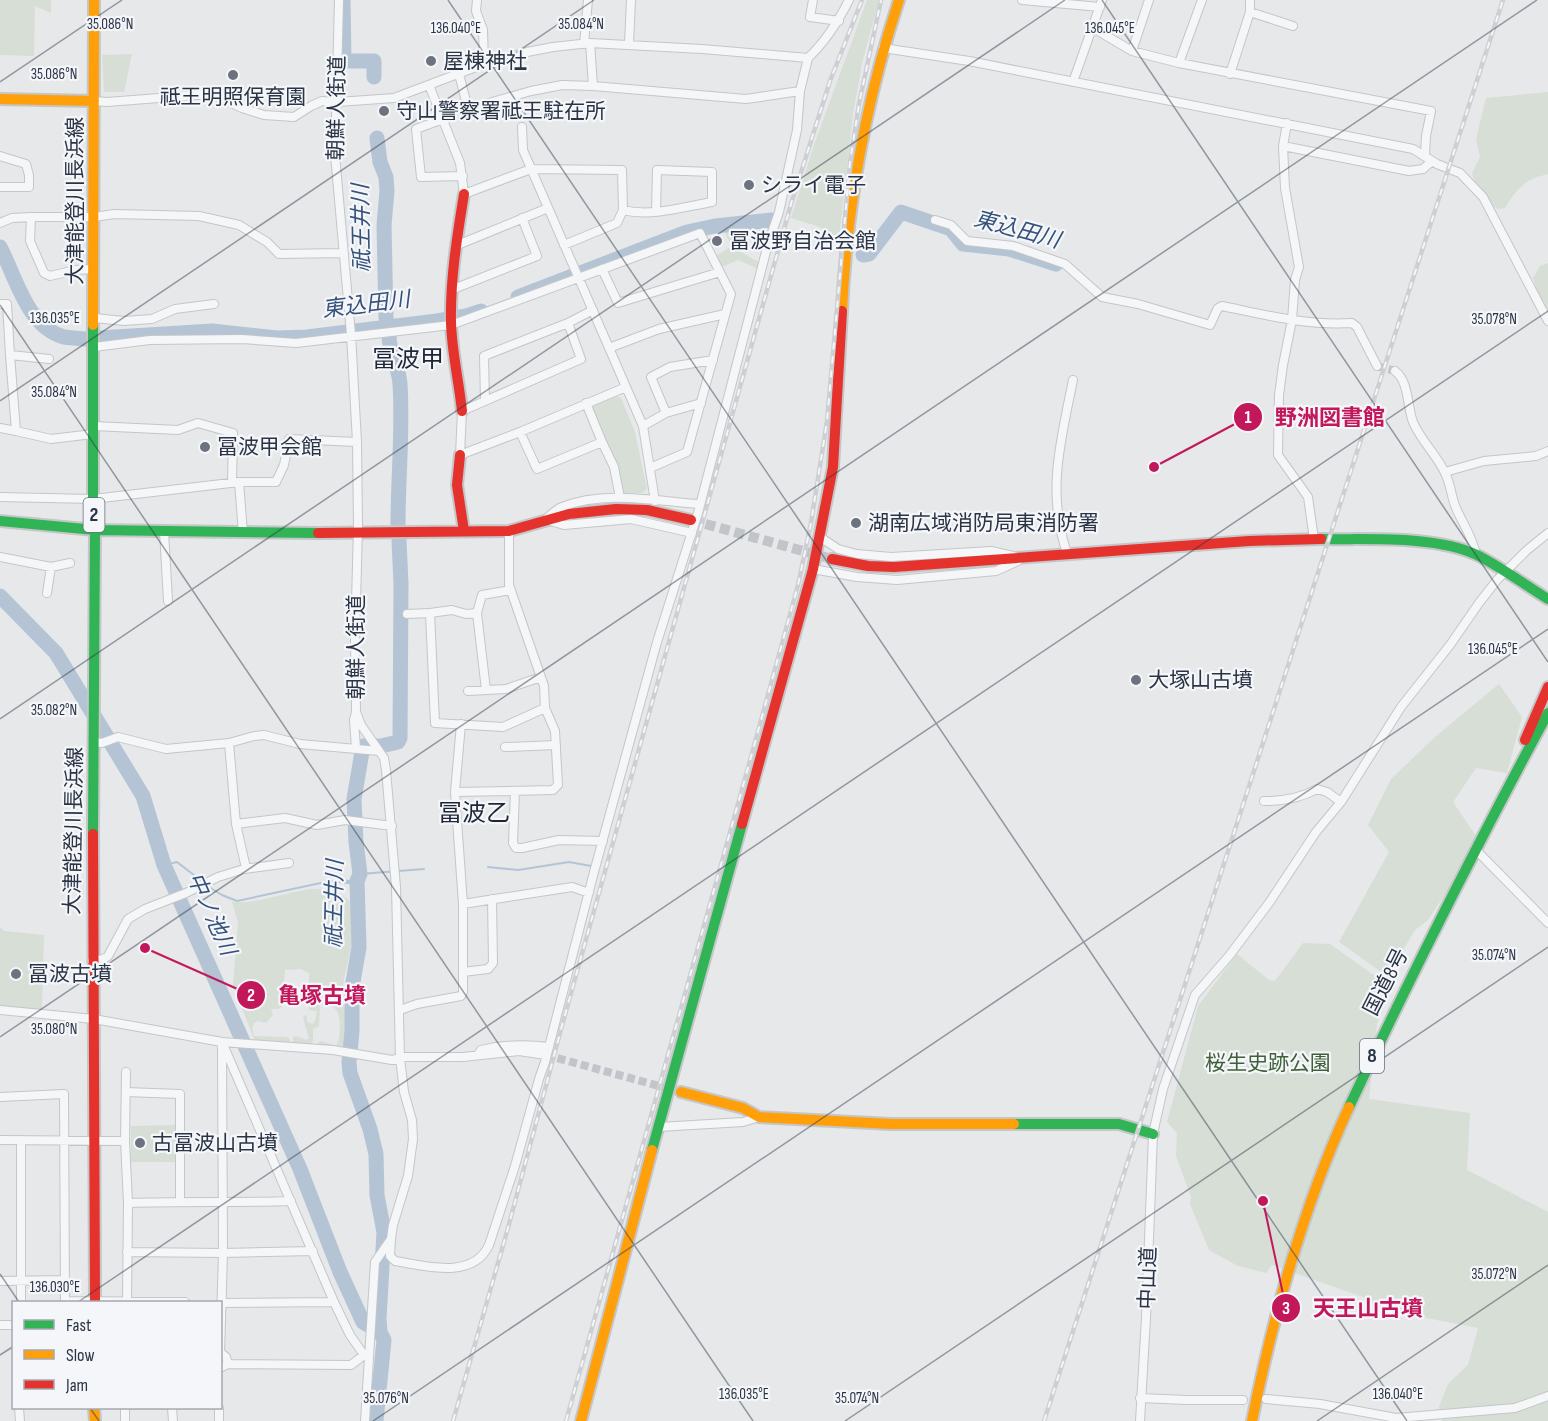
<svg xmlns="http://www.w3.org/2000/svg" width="1548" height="1421" font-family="'Sofia Sans Condensed','Noto Sans JP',sans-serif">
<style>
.green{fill:#d6ded6}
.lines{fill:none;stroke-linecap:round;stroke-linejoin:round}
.stream{stroke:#b4c4d5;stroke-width:2}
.river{stroke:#b4c4d5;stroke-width:15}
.street-tunnel{stroke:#c1c4c9;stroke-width:8;stroke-dasharray:8 4;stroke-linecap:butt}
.secondary-tunnel{stroke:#c1c4c9;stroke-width:10;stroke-dasharray:10 5;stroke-linecap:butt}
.street-casing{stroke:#c4c6c8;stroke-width:10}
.fast-casing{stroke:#c4c6c8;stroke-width:14}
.slow-casing{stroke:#c4c6c8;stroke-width:14}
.jam-casing{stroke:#c4c6c8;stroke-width:14}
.street{stroke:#f5f6f7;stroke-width:8}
.fast{stroke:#30b455;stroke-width:10}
.slow{stroke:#ff9f0a;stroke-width:10}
.jam{stroke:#e5322d;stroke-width:10}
.rail-casing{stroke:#cecfd2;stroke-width:4.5}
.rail{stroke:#f4f6f9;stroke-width:2;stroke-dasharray:7;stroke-linecap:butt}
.ticks{fill:none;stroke:#2b3445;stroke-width:1.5;stroke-opacity:0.45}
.poi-dot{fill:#6c737f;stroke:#f4f6f9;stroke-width:2}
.labels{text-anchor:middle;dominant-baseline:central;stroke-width:4.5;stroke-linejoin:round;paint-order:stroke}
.shield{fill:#f4f6f9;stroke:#676e7b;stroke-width:1.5}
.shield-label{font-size:20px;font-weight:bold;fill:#2b3445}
.poi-label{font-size:21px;fill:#2b3445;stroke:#f4f6f9;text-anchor:start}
.street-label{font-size:21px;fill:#2b3445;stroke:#f4f6f9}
.park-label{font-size:21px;fill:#3f6138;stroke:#f4f6f9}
.water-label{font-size:22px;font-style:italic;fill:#34527a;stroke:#f4f6f9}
.quarter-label{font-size:24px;fill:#1d2536;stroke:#f4f6f9}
.ticks-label{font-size:15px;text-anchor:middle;fill:#2b3445;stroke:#f4f6f9;stroke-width:4.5;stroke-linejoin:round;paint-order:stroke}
.leader{fill:none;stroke:#c2185b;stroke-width:2}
.callout-dot{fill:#c2185b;stroke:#f4f6f9;stroke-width:2}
.mark-label{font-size:18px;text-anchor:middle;font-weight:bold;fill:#fff}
.callout-label{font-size:22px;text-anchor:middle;font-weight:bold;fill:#c2185b;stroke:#f4f6f9;stroke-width:4.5;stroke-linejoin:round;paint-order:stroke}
</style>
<rect width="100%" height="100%" fill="#e6e8ea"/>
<path class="green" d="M0,0H51V13L35,6L34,56L0,55Z
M867,0H879L862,63L853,114L839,238L817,226L791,218L814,145Z
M132,54L124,92H104L102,55Z
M1548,92V174C1525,179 1517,188 1505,208L1498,209L1481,200L1472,173L1480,157L1476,139L1486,98Z
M748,228L737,250L760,263L756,268L738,260L722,267L716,256L732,246L724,231Z
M1548,263V311L1538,294L1533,278L1540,266Z
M616,396L621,398L635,432L647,489L642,493H624L619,488L592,411L593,406Z
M1499,684L1522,717L1507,773L1476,768L1453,802L1480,842L1428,920L1415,930L1387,976L1339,942L1389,852L1368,825L1391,779L1435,737Z
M312,889C329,889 338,891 351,902L352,943L344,979L342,1002L347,1013L344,1048H319L318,1042L322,1041L336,1046C341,1040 341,1017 337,1011C334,1006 329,1005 324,1003L320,1006L319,1026L313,1029V1041L311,1046L293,1045V1037L297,1036L306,1040L309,1038L303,1018L305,1015L307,1016V1022L313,1024L315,1021L317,1011L309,1010V973L301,969L285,970L282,1007L278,1009H271L273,1015L266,1023L258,1021L254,1023L252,1028L254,1036L286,1037L290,1039V1045L255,1041L233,986L238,923L232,902C259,904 285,892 312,889Z
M0,927L4,931L44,935L42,1010L0,1007Z
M1303,943L1330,944L1378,978L1384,1006L1377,1024L1369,1099L1470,1113L1467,1170L1548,1212V1421H1442L1439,1407L1448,1384L1468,1365L1478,1328L1380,1309L1363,1297L1272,1265L1266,1273L1238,1266L1209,1250L1190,1204L1191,1197L1176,1156L1177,1133L1167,1122L1198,1006L1237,954L1269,980L1275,981Z
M177,1125V1162H131V1126Z"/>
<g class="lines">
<path class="stream" d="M164,865L177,862L203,882
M488,867L518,870L569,862L591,866
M360,874L424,869
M343,880L354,882
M207,886L222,895L237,901L330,881L349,883L357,881"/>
<path class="river" d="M343,0L344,61H374V77
M377,138L380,162L386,177L387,191L384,225L386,318
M0,247C16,277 27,327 64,337C70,338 77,338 83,339L212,331L277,338L307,337L437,321L466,316L481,311
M863,255L869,254L901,212L951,229L963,244L1009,249L1056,264
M518,297L687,232L715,226L772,220
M389,334C388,352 399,366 400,384C403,431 398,477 398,524
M0,596L56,653L143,796L164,865L300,1169L340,1272L363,1322L380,1332
M376,1421L384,1340L380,1332L379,1319L384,1232L377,1195L376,1154L370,1129L350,1073L349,1062L352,1031V988L359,947L357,881L360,874L356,842L354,799L363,746H381L398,742L400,738L401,584L399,540"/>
<path class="street-tunnel" d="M1377,366L1395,371
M546,1055L681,1092"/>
<path class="secondary-tunnel" d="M691,520L832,559"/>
<defs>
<path id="street" d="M339,0L335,155L351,334L357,442L358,526L355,641L356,712L361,725L384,758L386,770L396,887L400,1058L404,1092L412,1120L413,1139L408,1176L393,1225L391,1239L375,1262L365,1421
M477,0L476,11L483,30L484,64
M813,0L810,17L839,21
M1022,0L1100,7
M1250,12L1293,26
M1093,28L1132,51L1179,63L1431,111L1426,136L1425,155
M590,43L593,86
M584,44L588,0
M629,44L631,0
M883,48L969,61L1413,149L1437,164L1460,173L1483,197L1548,321
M1132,51L1149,0
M808,58C826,41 838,22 849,0
M1179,63L1202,0
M459,74L468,109L531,91L562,85L593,86L746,99L800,91
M1230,74L1250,12V0
M1073,82L1102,0
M429,85L460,163L464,194L531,169L622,170L623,210C651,217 683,207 712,202V172L657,170L656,212
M94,101L107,102L211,94L242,108L264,115L294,117L311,106L322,101L338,102L394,98L484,64L527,52L553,47L590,43L702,49L808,58L800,91L797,130L779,212L768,244L698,513L657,642L594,872L545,1062L539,1079L515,1166L489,1245C473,1280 425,1266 395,1261L390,1256L391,1239
M443,119L416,129L421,177L463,176
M1287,123L1283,146L1285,188L1299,267L1295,280L1292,320L1283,365L1279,395L1278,455L1308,497L1314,539
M522,127L523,150L643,426L655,501
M1283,146L1409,171L1423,169L1432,161
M0,156L26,164L29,175V187H0
M31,217L30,241L44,273L50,276L76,270L94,269
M935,220L951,225L967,241L1013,246L1065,264L1102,297L1138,304L1210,325L1218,308L1222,306C1266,315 1307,326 1352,323L1357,327L1377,366
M0,223L12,218L31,217H94L114,214L199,216L239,225L267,242L279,254L343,253
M564,245L617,223L623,210
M455,246L548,208
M602,269L618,303L720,272
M451,290L537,256L522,218
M0,304H7L10,355
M94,318L124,321L152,319L175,309L214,304
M568,323L581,359L462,411L460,455L520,432L626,387
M94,347L150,340L242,339L296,343L451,325L700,233L731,294L687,452L650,468
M609,348L659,329L725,314
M49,359L10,355L16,431L51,439L93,434
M1395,371C1409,381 1407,406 1413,422C1421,441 1437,455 1445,473C1451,484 1451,497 1456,508C1463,524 1473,538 1476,555
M485,401L484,356L568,323L593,310
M666,413L651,377L670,367L713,360
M94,426L178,430L198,423L233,433L232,483
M643,426L666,413L701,403
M0,428L16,431
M520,432L537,469L602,442L586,403
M602,442L614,467L620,498
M1445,472L1484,461L1536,456L1548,451
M239,482L243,533
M0,497L93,499L239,482H276L284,465L289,439L357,442
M547,518C552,514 556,509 562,507C604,490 655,501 699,504
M547,520L564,525L631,519L692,533
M164,531L168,601
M820,537L838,549L857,554L891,557L991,551L1013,556
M1067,553C1046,492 1061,440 1073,380
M0,557L51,567L70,563
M813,569L857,577L897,580L996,571L1018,561
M47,593L51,567
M477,613L466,614L452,610L430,613L435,723L503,727L545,708L544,686L509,585V531
M407,614L430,613
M486,690L477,613L482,595L511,590
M468,691L506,689L541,677
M95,742L102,743L118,737L166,749L229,743L254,736L264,735L300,744L379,751
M229,743L236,824
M505,747L556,745
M356,749L354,720L356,712
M515,791L513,843L516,848H522L559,840L603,841
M455,792L553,790L558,785L555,731L545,708
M1264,801C1283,801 1301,798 1317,789L1327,792L1341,802
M1476,850L1548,923
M246,868L236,824L285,818L317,825L345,820L392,826
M463,904L572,887L589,893
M92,961L103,959L108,956L128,919L145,909L186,893L218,877L244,869L289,863
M463,972L488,969L493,963L492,899
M0,1010L94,1019L222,1042L333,1050L392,1060L406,1057H463L519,1051L546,1055
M400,1010L417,1004L461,996L463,992V904L455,792L461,724
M222,1042L334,1302L350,1335L364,1355
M479,1053L481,1050C505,1044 525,1044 549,1047
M126,1072L125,1141L128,1203L127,1302
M126,1092L180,1094V1201
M0,1097L64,1094L65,1301L185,1302
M659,1127L743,1122L759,1117
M0,1140L125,1141
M21,1140V1302
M128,1203C182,1201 237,1203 291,1201
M127,1252L223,1253L313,1251
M0,1281L66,1280
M220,1303L334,1302
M0,1325H14
M220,1354L223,1253L222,1047
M228,1364L351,1365L364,1355L367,1356
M220,1368L228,1364L226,1357L221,1353
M1140,1398L1187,1400H1243
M1266,1399L1320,1404L1396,1418L1515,1408L1548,1396
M19,1408L20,1421
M125,1408V1421
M172,1408L173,1421
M219,1408V1421
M1140,1421L1146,1318L1153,1134L1163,1089L1195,995L1229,956L1269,903L1316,832L1341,802L1401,707L1450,645L1479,603L1497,580L1527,550L1548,533"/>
<path id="fast" d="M0,521L95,530L318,533
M1321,539C1367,540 1435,535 1477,555C1501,567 1525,585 1548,599
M93,834L95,530L93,499V325
M1349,1107C1412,974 1478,842 1548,713
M1014,1124H1119L1153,1134
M652,1150L742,824"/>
<path id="slow" d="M0,99L94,101
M842,311C847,206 866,100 899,0
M93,325L94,0
M681,1092L743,1108L759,1117L891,1124H1014
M94,1408L95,1421
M581,1421L652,1150
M1252,1421C1273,1316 1304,1205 1349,1107"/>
<path id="jam" d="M462,411C459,382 452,353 451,323C450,280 457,237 464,194
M460,455L457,485L464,531
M318,533L509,531L569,514L616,509L647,510L691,520
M832,559L868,566L894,567L1249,541L1321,539
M1525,740L1548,687
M742,824L813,569L833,467L842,311
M93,834L95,1302"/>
</defs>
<use href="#street" class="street-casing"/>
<use href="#fast" class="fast-casing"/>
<use href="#slow" class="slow-casing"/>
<use href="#jam" class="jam-casing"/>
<use href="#street" class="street"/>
<use href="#fast" class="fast"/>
<use href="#slow" class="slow"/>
<use href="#jam" class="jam"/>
<defs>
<path id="rail" d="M453,1421L508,1228L563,1022L791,204L830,81L862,0
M566,1421L749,764L798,585L811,523L827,421L850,162L859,104L881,0
M1044,1421L1503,0"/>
</defs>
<use href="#rail" class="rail-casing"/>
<use href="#rail" class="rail"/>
</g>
<path class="ticks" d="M448,0L1407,1421M1102,0L1548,662M0,82L122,0M0,305L753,1421M0,401L594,0M0,719L1065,0M0,1037L1537,0M0,1274L19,1302M78,1302L1548,311M0,1355L14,1346M90,1408L99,1421M373,1421L1548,629M845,1421L1548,947M1317,1421L1548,1265"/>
<g class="poi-dot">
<circle cx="431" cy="61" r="6"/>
<circle cx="233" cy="75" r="6"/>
<circle cx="384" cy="111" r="6"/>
<circle cx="749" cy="185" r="6"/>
<circle cx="717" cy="241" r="6"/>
<circle cx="205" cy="447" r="6"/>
<circle cx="856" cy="523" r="6"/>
<circle cx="1136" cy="680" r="6"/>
<circle cx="16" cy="974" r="6"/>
<circle cx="140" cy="1143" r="6"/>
</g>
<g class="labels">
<g class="shield">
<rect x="83.5" y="498" width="21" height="34" rx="4.5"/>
<rect x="1360" y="1039" width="24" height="34" rx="4.5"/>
</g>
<g class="shield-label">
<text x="94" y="515">2</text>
<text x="1372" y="1056">8</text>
</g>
<g class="poi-label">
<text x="443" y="61">屋棟神社</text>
<text x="233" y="97" text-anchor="middle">祗王明照保育園</text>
<text x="396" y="111">守山警察署祗王駐在所</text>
<text x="761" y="185">シライ電子</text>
<text x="729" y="241">冨波野自治会館</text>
<text x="217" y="447">冨波甲会館</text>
<text x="868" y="523">湖南広域消防局東消防署</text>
<text x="1148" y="680">大塚山古墳</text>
<text x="28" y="974">冨波古墳</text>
<text x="152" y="1143">古冨波山古墳</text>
</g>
<g class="street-label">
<text transform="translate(337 108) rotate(-89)">朝鮮人街道</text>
<text transform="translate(75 201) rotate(-90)">大津能登川長浜線</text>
<text transform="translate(356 647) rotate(-90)">朝鮮人街道</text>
<text transform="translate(74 831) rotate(-89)">大津能登川長浜線</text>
<text transform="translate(1386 982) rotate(-63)">国道8号</text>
<text transform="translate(1148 1278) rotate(-88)">中山道</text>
</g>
<g class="park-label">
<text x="1268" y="1063">桜生史跡公園</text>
</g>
<g class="water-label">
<text transform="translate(362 228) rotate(-91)">祇王井川</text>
<text transform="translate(1017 230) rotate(15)">東込田川</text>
<text transform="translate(366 305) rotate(-7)">東込田川</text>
<text transform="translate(335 904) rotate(-89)">祇王井川</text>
<text transform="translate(211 914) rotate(66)">中ノ池川</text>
</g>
<g class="quarter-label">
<text x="408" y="359">冨波甲</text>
<text x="474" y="813">冨波乙</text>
</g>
</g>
<g class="ticks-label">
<text x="110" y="29">35.086°N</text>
<text x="581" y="29">35.084°N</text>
<text x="456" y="33">136.040°E</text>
<text x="1110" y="33">136.045°E</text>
<text x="54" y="79">35.086°N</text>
<text x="55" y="323">136.035°E</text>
<text x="1494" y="324">35.078°N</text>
<text x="54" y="397">35.084°N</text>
<text x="1493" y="654">136.045°E</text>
<text x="54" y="715">35.082°N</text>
<text x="1494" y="960">35.074°N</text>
<text x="54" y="1034">35.080°N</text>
<text x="1494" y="1279">35.072°N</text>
<text x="55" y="1292">136.030°E</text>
<text x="744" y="1399">136.035°E</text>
<text x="1398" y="1399">136.040°E</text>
<text x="386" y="1403">35.076°N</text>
<text x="857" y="1403">35.074°N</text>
</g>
<path class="leader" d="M1154 467L1248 417M145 948L251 995M1263 1201L1286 1308"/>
<g class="callout-dot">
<circle cx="1154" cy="467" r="6"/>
<circle cx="145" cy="948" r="6"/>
<circle cx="1263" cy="1201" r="6"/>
<circle cx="1248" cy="417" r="15"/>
<circle cx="251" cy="995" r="15"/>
<circle cx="1286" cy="1308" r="15"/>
</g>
<g class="mark-label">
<text x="1248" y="423">1</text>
<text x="251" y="1001">2</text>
<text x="1286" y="1314">3</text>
</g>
<g class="callout-label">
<text x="1330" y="425">野洲図書館</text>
<text x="322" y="1003">亀塚古墳</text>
<text x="1368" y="1316">天王山古墳</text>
</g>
<rect x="12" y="1301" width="210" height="108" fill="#f4f6f9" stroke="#a4a8b1" stroke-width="1.5"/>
<rect x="24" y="1320" width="30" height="9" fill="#30b455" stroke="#a4a8b1" stroke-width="1.5"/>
<text x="66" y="1331" font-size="18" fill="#2b3445">Fast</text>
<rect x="24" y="1350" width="30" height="9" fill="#ff9f0a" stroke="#a4a8b1" stroke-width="1.5"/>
<text x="66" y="1361" font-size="18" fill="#2b3445">Slow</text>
<rect x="24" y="1380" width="30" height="9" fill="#e5322d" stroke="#a4a8b1" stroke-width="1.5"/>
<text x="66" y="1391" font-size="18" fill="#2b3445">Jam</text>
</svg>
